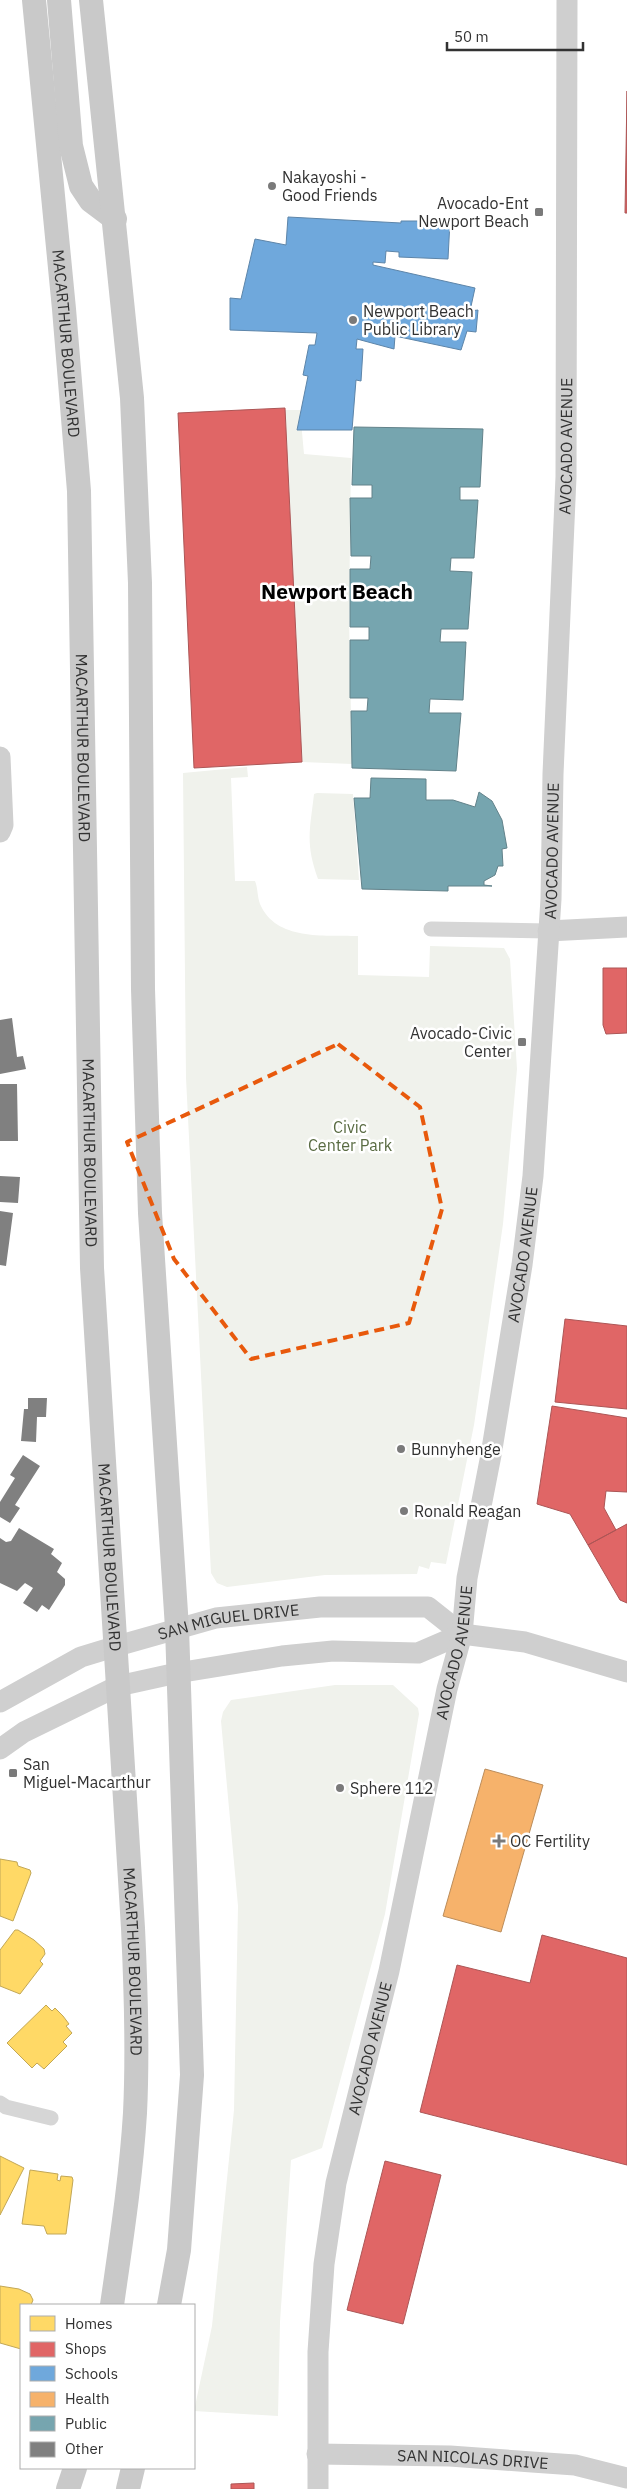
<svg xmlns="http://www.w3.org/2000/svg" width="627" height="2489" font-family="'IBM Plex Sans',sans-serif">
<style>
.green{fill:#f0f2ec}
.homes{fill:#ffd966;stroke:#c2a756}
.shops{fill:#e06666;stroke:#ac5656}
.schools{fill:#6fa8dc;stroke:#5d85a9}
.health{fill:#f6b26b;stroke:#bb8c5a}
.public{fill:#76a5af;stroke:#62828a}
.building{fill:#808080}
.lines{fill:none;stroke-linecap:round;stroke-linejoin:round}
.street{stroke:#d6d6d6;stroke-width:15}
.secondary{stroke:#cfcfcf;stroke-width:21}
.primary{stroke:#c9c9c9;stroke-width:24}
.marked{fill:none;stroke:#e8590c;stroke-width:4;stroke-dasharray:10 6;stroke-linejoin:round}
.poi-dot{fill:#7a7a7a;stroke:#fff;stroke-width:2}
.labels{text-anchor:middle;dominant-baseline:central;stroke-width:5;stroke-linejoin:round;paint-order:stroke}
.poi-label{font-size:16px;fill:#323232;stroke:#fff;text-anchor:start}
.street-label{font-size:16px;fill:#323232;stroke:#fff}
.park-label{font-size:16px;fill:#596b42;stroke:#fff}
.district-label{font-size:21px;font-weight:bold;fill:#000;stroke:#fff}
</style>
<rect width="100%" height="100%" fill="#fff"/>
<path class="green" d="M285,410H300L304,454L351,458L349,618L352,764L302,762Z
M247,767L248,777L231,778L235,881H255C258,888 257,896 260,904C276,941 324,935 358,936V975L429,977L430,946L504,948L510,959L517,1069L503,1224L474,1425L446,1564L431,1562L429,1569L419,1566L417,1574L325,1575L227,1587L217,1583L211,1573L186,1078L183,773Z
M317,793L353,794L359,880L318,879C305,843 310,830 314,794Z
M335,1685H393L418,1708L419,1714L385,1914L322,2148L291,2160L280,2322L278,2416L194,2411L212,2326L234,2110L238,1906L221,1721L223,1712L231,1700Z"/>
<path class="homes" d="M0,1859L17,1862L18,1866L30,1870L31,1873L13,1921L0,1916Z
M15,1930H18L34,1940L44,1949L45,1954L40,1961L43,1964L20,1994L0,1986V1950Z
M46,2005L52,2011L55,2008L63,2016L69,2024L66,2026L72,2033L63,2042L67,2046L44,2069L37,2063L32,2068L7,2043Z
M0,2156L24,2168L0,2215Z
M30,2170L58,2174L57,2180L60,2181L61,2176L72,2177L73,2180L66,2234H47L44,2226L22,2224Z
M0,2286L19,2289L30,2294L33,2300L31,2305H21V2349L0,2343Z"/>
<path class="shops" d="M627,91V213H625Z
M285,408L302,762L194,768L178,413Z
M603,968H627V1033L606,1034L603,1025Z
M565,1319L627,1326V1409L555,1402Z
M552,1406L627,1418V1492L606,1491L604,1508L616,1530L588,1545L570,1514L537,1504Z
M627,1524V1603L620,1600L588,1545Z
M542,1935L627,1958V2165L420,2112L457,1965L530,1983Z
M385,2161L441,2175L403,2324L347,2310Z
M254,2483V2489H231V2484Z"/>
<path class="schools" d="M288,217L401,223V221H450L448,259L399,257V252L386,251L385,263L373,262V265L475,288L470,311L478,310L476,332L467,331L461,350L395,336L394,349L357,339L356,349H363L361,381L356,380L352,430H297L308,376L303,375L309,345H315L317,333L230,330V298L241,299L255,239L286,245Z"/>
<path class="health" d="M485,1769L543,1785L501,1932L443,1916Z"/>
<path class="public" d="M354,427L483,429L480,487H460V500H478L474,558H451L450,571L472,572L468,629H441L440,642H466L463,700L430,699L429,713H461L456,771L352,768L351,711H367L368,698H350V640H369V627H350V569H370L371,556H351L350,498H372V485H352Z
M371,778L426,779V800H453L475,807L479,792L492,801L502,820L507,848L502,849L503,866H498L495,875L484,881V885L492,886H448V891L362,889L354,798H370Z"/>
<path class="building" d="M12,1018L17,1057L23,1056L26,1069L0,1074V1020Z
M0,1084H17L18,1141H0Z
M0,1176L20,1177L18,1203L0,1202Z
M0,1211L13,1213L6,1266L0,1265Z
M28,1398H47L46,1417H37L36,1442L21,1441L24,1409H28Z
M23,1455L40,1466L15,1505L20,1508L10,1523L0,1517V1502L15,1478L10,1475Z
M19,1528L54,1549L51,1554L62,1563L57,1572L65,1579V1585L49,1610L42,1605L37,1612L23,1603L33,1588L25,1583L17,1591L0,1583V1538L6,1542L11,1541Z"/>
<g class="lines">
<path class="street" d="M431,929L548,931
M0,2103L6,2107L51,2118"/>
<g class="secondary">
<path d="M0,757L3,825L0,832"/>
<path d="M548,931L627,927"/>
<path id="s1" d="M0,1702L81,1657L117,1646L216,1618L320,1607H428L462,1634L525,1642L627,1672"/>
<path d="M0,1749L24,1732L118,1686L177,1673L282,1656L333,1651L418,1653L462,1634"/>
<path id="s2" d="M317,2454L450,2456L532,2462L575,2465L627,2478"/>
<path id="s3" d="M318,2489V2352L324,2264L336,2183L389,1971L447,1689L462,1634L467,1578L491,1455L522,1265L533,1176L551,899L553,774L566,477L567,0"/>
</g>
<g class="primary">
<path id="s4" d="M34,0L64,309L79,491L92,1268L133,1928C136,1990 138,2052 135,2113C131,2178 121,2242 112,2305"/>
<path d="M59,0L71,146L81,186L91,201L115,219"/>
<path d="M91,0L132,398L140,583L143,989L150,1213L177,1628L192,2075L179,2250L169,2305"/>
<path d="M68,2489L75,2468"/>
<path d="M128,2489L133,2468"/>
</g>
</g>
<path class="marked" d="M338,1044L420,1107L442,1209L409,1323L251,1359L174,1259L127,1142Z"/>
<g class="poi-dot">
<circle cx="272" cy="186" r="5"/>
<rect x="534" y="207" width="10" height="10" rx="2.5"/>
<circle cx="353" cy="320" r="5"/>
<rect x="517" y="1037" width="10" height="10" rx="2.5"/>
<circle cx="401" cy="1449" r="5"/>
<circle cx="404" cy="1511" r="5"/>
<rect x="8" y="1768" width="10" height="10" rx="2.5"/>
<circle cx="340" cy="1788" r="5"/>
<path d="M496.5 1833.5h5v5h5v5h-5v5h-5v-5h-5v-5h5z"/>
</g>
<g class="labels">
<g class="poi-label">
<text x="282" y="177">Nakayoshi -<tspan x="282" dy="18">Good Friends</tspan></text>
<text x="529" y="203" text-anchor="end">Avocado-Ent<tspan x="529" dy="18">Newport Beach</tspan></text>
<text x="363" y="311">Newport Beach<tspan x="363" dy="18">Public Library</tspan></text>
<text x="512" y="1033" text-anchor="end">Avocado-Civic<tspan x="512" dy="18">Center</tspan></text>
<text x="411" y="1449">Bunnyhenge</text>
<text x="414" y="1511">Ronald Reagan</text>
<text x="23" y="1764">San<tspan x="23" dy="18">Miguel-Macarthur</tspan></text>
<text x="350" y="1788">Sphere 112</text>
<text x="510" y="1841">OC Fertility</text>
</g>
<g class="street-label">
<text stroke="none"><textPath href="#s4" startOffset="345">MACARTHUR BOULEVARD</textPath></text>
<text stroke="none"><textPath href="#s3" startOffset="2065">AVOCADO AVENUE</textPath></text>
<text stroke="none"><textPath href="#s4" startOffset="750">MACARTHUR BOULEVARD</textPath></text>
<text stroke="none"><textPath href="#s3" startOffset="1660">AVOCADO AVENUE</textPath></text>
<text stroke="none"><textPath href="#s4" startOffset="1155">MACARTHUR BOULEVARD</textPath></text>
<text stroke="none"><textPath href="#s3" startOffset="1255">AVOCADO AVENUE</textPath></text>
<text stroke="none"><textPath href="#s4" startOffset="1560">MACARTHUR BOULEVARD</textPath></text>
<text stroke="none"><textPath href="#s1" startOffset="245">SAN MIGUEL DRIVE</textPath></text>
<text stroke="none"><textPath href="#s3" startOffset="851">AVOCADO AVENUE</textPath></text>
<text stroke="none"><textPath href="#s4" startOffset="1965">MACARTHUR BOULEVARD</textPath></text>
<text stroke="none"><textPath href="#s3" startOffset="446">AVOCADO AVENUE</textPath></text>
<text stroke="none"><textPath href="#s2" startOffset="156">SAN NICOLAS DRIVE</textPath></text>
</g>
<g class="park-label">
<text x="350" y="1127">Civic<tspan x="350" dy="18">Center Park</tspan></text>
</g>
<g class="district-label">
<text x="337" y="591">Newport Beach</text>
</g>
</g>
<rect x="20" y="2304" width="175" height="165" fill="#ffffff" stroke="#adadad"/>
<rect x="30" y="2316" width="25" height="15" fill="#ffd966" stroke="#adadad"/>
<text x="65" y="2329" font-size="15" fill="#323232">Homes</text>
<rect x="30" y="2342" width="25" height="15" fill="#e06666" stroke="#adadad"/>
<text x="65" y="2354" font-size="15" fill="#323232">Shops</text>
<rect x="30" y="2366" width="25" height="15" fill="#6fa8dc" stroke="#adadad"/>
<text x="65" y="2379" font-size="15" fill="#323232">Schools</text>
<rect x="30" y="2392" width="25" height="15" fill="#f6b26b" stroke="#adadad"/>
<text x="65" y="2404" font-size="15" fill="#323232">Health</text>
<rect x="30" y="2416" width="25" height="15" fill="#76a5af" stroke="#adadad"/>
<text x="65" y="2429" font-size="15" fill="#323232">Public</text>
<rect x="30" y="2442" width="25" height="15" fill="#808080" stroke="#adadad"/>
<text x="65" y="2454" font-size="15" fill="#323232">Other</text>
<path d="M447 42v8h136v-8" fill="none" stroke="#323232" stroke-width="2.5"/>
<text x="454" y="42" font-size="15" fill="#323232" stroke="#ffffff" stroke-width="4" paint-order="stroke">50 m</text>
</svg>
